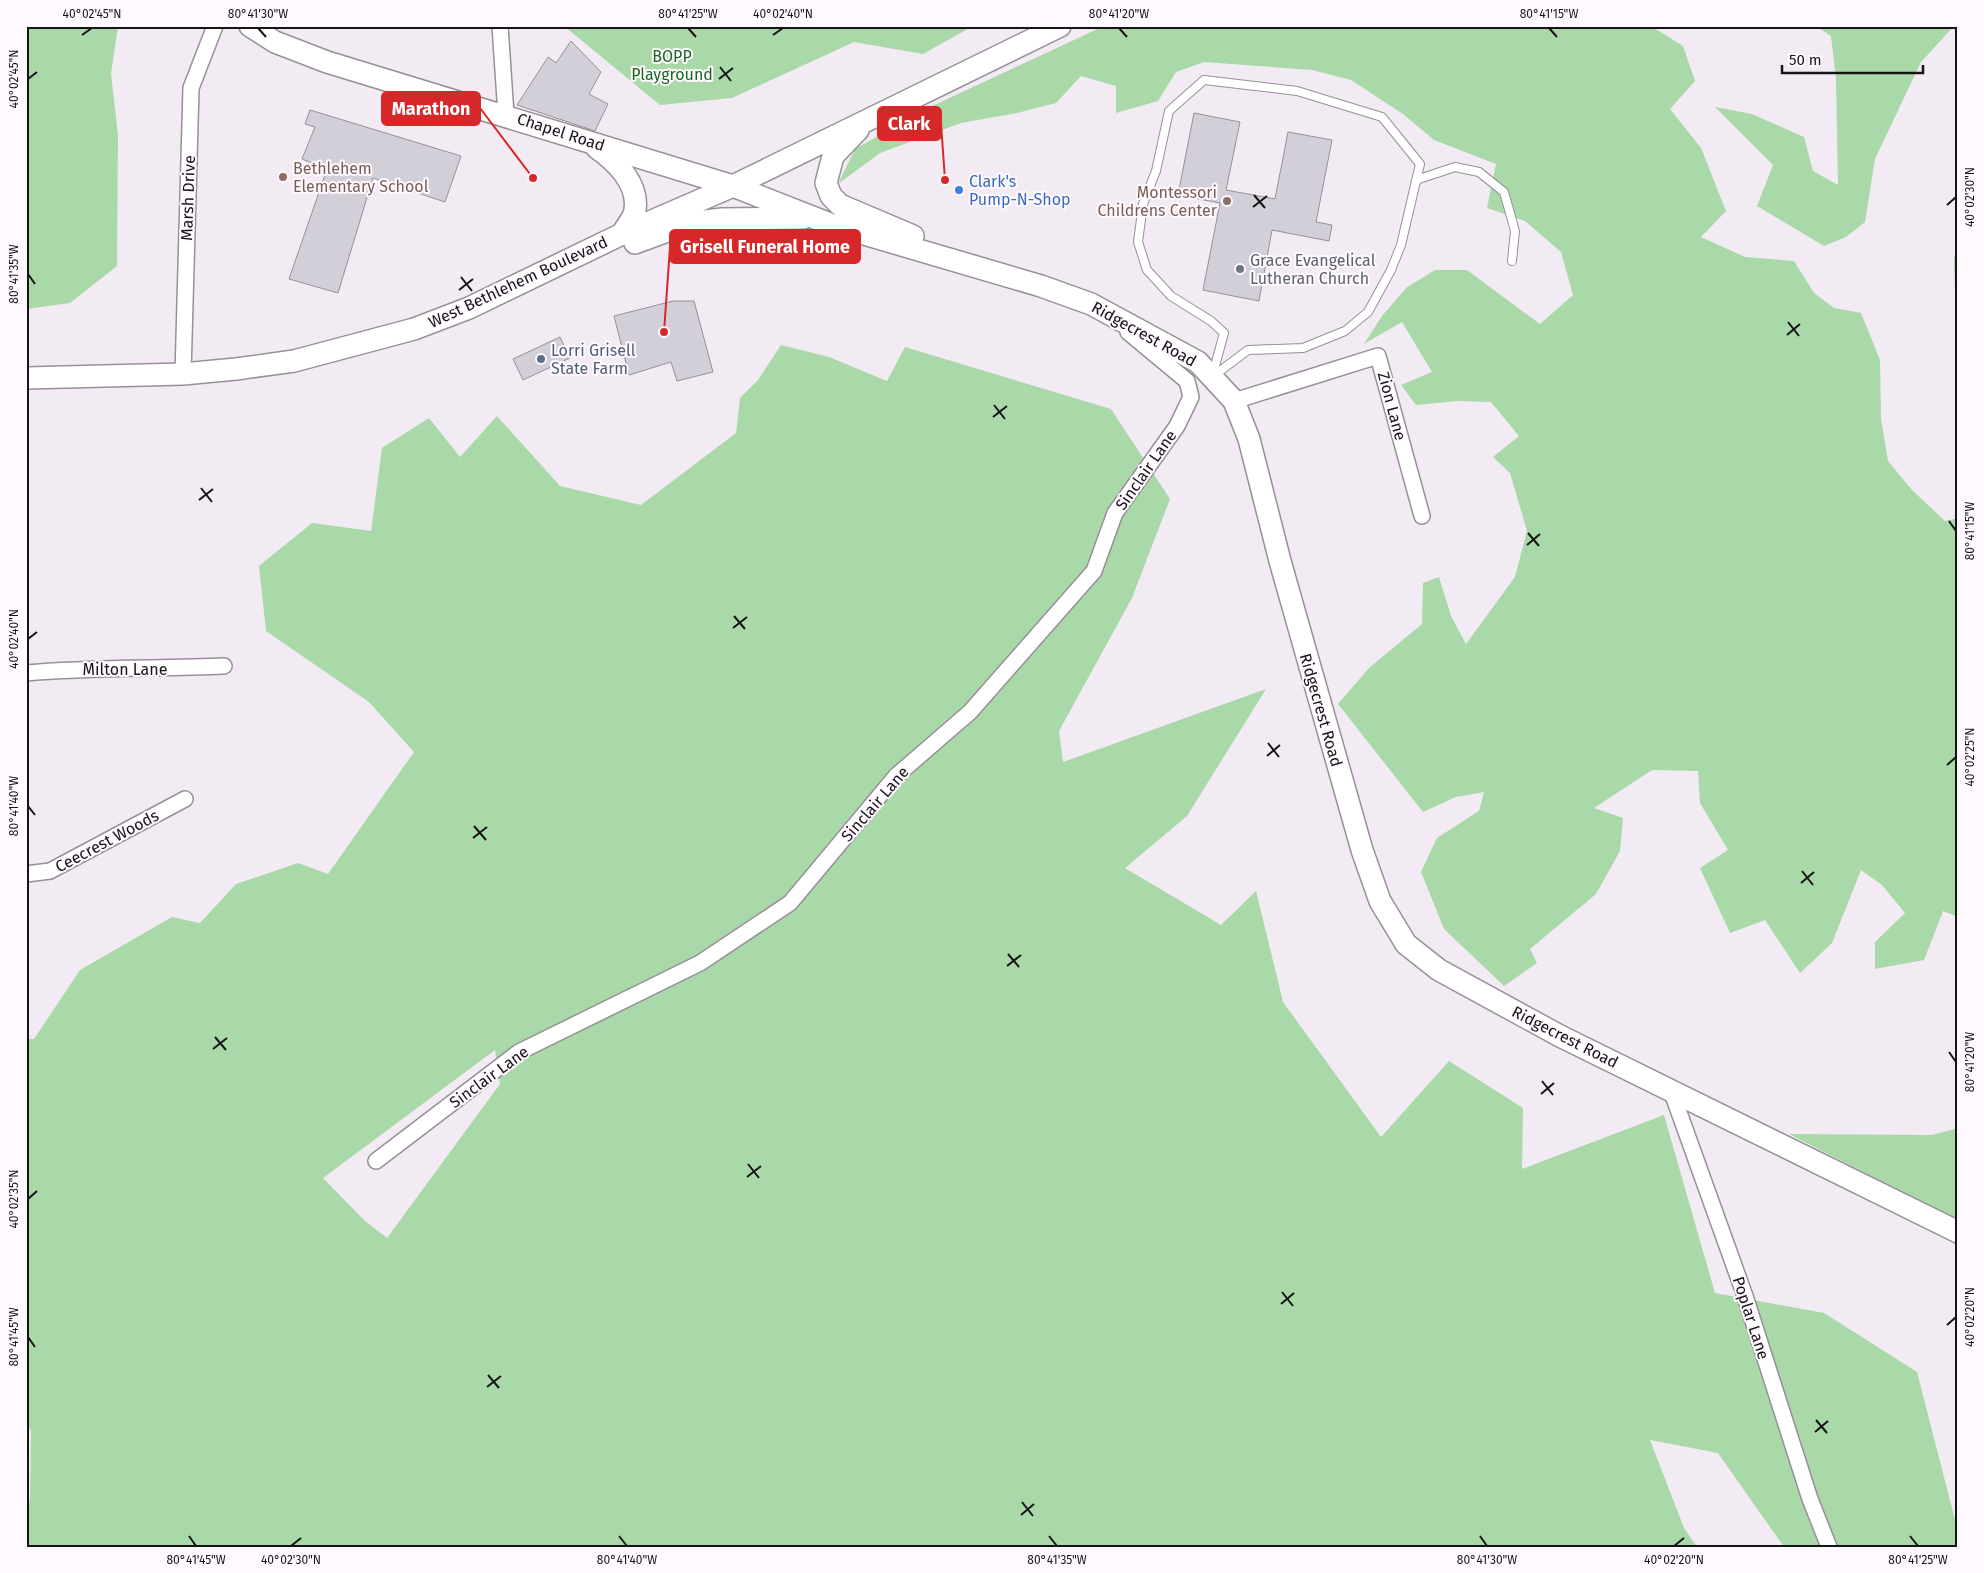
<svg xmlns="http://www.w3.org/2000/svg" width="1984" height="1573" font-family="'Fira Sans',sans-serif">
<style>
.green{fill:#a9d8a9;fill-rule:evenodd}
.building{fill:#d3cfd8;stroke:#959099}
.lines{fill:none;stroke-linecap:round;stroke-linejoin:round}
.lane-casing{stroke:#979098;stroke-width:10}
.street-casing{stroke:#979098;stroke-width:18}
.secondary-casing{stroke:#979098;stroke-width:24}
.lane{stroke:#fff;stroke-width:8}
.street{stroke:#fff;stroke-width:15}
.secondary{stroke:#fff;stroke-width:21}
.ticks{fill:none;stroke:#171417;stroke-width:2}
.education-dot{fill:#8d6e63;stroke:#fff9ff;stroke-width:2}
.shop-dot{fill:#3f7fe0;stroke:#fff9ff;stroke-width:2}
.worship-dot{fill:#6b7280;stroke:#fff9ff;stroke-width:2}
.service-dot{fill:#5c6f8a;stroke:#fff9ff;stroke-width:2}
.labels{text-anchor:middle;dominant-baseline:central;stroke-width:4;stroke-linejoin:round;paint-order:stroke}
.park-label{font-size:16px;fill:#186822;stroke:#fff9ff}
.street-label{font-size:16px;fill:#171417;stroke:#fff9ff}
.education-label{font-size:16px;fill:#785e54;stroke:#fff9ff;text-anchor:start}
.shop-label{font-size:16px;fill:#366cbe;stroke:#fff9ff;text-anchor:start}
.worship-label{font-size:16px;fill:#5b616d;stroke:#fff9ff;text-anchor:start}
.service-label{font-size:16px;fill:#4e5e75;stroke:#fff9ff;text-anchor:start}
.leader{fill:none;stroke:#d62828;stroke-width:2}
.callout-dot{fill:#d62828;stroke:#fff9ff;stroke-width:2}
.callout{fill:#d62828;stroke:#d62828;stroke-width:2}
.callout-label{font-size:18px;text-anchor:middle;font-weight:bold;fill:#fff}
.neatline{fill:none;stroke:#171417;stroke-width:2}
.ticks-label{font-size:12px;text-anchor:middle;fill:#171417}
</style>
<rect width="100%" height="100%" fill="#f2ebf3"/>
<path class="green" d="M26,26H118L111,74L118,135L117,266L70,303L26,309Z
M564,26H973L923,54L854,42L732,98L660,105Z
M1104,26H1651L1683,46L1695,81L1670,109L1701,148L1726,211L1701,237L1745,257L1794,261L1814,293L1834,308L1861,313L1880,360L1881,419L1888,461L1912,490L1945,521L1958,518V917L1943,911L1924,960L1875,969V942L1905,913L1882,885L1861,870L1832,943L1800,973L1765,920L1730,933L1700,868L1728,850L1700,803L1698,771L1652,770L1594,808L1623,818L1620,851L1596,894L1530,949L1537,963L1504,986L1444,929L1421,872L1437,838L1479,811L1484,792L1456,797L1423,812L1338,704L1369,668L1422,624L1423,583L1439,577L1451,616L1466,644L1515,577L1527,531L1510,473L1493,457L1519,436L1491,402L1457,401L1416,405L1401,385L1432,372L1402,322L1364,344L1382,316L1406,288L1435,270H1467L1540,324L1573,295L1561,252L1525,221L1487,208L1496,164L1434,140L1403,114L1351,80L1312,70L1204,62L1176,72L1158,101L1116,113V86L1081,76L1056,103L1017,113L961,123L880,153L838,184L855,149L928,108Z
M1816,26H1954L1921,62L1875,159L1865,222L1846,237L1824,246L1757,206L1773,165L1715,107L1752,114L1804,137L1813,171L1838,185L1836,78L1831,36Z
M1958,243V292L1955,291L1954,259Z
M781,345L829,357L887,381L905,347L1111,409L1170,499L1132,598L1059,731L1063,762L1266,689L1187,816L1125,868L1221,925L1256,891L1283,1002L1381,1137L1449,1061L1523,1108L1522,1169L1664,1115L1715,1293L1824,1313L1917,1372L1955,1520L1958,1522V1547H1784L1718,1453L1650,1440L1684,1528L1697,1547H26V1510L30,1501L31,1432L26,1419V1039H34L80,970L172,917L200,923L236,884L298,863L328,874L414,752L369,702L266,631L259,566L312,523L371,531L382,448L429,418L460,457L497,416L560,486L641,505L736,433L740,398L758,380ZM495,1050L500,1084L387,1238L365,1221L323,1178Z
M1958,1128V1221L1789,1134L1932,1135Z"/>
<path class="building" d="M571,41L601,72L589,94L608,104L595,131L517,105L548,57L556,63Z
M310,110L461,156L445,202L373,178L338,293L289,279L327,169L302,159L315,127L305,124Z
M1194,113L1240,122L1226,190L1275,199L1288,132L1332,140L1316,222L1332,225L1329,241L1272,230L1259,301L1203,290L1220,203L1178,195Z
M673,301H694L713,372L677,381L671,362L629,375L614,316Z
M560,337L570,358L523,380L513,359Z"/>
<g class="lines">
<defs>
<path id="lane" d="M1204,80L1297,91L1382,117L1420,164L1401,245L1391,270L1368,312L1345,331L1303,348L1248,350L1212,377L1224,333L1211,321L1171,296L1147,270L1138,242L1143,204L1156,171L1169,111Z
M1416,180L1455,167L1479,172L1504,192L1515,231L1512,261"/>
<path id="street" d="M500,26L506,115
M183,374L191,88L215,26
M1234,401L1378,356L1422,516
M26,673C92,667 158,669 224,666
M26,874L50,871L185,799
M1671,1090L1745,1296L1810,1499L1829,1547
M376,1161L519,1052L700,963L790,903L896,776L970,712L1094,571L1115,513L1177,426L1191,397L1187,381L1128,332"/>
<path id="secondary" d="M250,26L275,42L327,62L733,186L830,224L1041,286L1091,304L1198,362L1234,401L1249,439L1280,561L1362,850L1380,901L1406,944L1439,970L1560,1036L1958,1232
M858,130L833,156L826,183L831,196L840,205L913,236
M597,148C616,161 639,184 635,210C634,218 626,227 622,234
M635,243L689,223L722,219L803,218
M26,378L183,374L236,369L294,361L414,329L469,308L622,234L733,186L1060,26"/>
</defs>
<use href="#lane" class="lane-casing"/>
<use href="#street" class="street-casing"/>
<use href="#secondary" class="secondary-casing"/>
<use href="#lane" class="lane"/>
<use href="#street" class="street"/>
<use href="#secondary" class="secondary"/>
</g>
<path class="ticks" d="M258,28L266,37M688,28L696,37M1119,28L1127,37M1549,28L1557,37M82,35L92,28M773,35L783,28M720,67L731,81M28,79L37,72M719,79L733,68M1254,195L1265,208M1947,205L1956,197M1253,207L1267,196M28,274L35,284M461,277L472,291M459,290L473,279M1788,322L1799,336M1787,335L1800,324M994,405L1005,419M993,417L1007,406M201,488L212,502M199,500L213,489M1949,521L1956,531M1528,533L1539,546M1527,545L1540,534M734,616L745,629M733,628L747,617M28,639L37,632M1268,743L1279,757M1267,756L1280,745M1947,765L1956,757M28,806L35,815M474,826L486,840M473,838L487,827M1802,871L1813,885M1801,883L1814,872M1008,954L1019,967M1007,966L1021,955M215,1037L226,1050M213,1049L227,1038M1949,1052L1956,1062M1542,1081L1553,1095M1541,1094L1554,1083M748,1164L759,1178M747,1177L761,1166M28,1199L37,1191M1282,1292L1293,1306M1281,1304L1294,1293M1947,1325L1956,1317M28,1337L35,1347M488,1375L499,1388M487,1387L501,1376M1816,1420L1827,1433M1815,1432L1828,1421M1022,1502L1033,1516M1021,1515L1034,1504M189,1536L196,1546M619,1536L627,1546M1049,1536L1057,1546M1480,1536L1487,1546M1910,1536L1918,1546M291,1546L301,1538M1674,1546L1684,1538"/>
<g class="education-dot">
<circle cx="283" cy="177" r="5"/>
<circle cx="1227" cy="201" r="5"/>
</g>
<circle class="shop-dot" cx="959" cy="190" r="5"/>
<circle class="worship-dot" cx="1240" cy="269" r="5"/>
<circle class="service-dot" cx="541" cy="359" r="5"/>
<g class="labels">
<g class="park-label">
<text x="672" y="56">BOPP<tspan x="672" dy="18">Playground</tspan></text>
</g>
<g class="street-label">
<text transform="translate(561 132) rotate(18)">Chapel Road</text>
<text transform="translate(188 198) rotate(-88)">Marsh Drive</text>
<text transform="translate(518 282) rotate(-25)">West Bethlehem Boulevard</text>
<text transform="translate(1144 334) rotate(29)">Ridgecrest Road</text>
<text transform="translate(1392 406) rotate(75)">Zion Lane</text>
<text transform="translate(1146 470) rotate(-55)">Sinclair Lane</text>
<text x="125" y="669">Milton Lane</text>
<text transform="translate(1321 710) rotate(74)">Ridgecrest Road</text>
<text transform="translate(875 804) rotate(-49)">Sinclair Lane</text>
<text transform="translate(107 841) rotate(-28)">Ceecrest Woods</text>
<text transform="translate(1565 1037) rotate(27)">Ridgecrest Road</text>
<text transform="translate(489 1077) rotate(-36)">Sinclair Lane</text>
<text transform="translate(1751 1318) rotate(72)">Poplar Lane</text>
</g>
<g class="education-label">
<text x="293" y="168">Bethlehem<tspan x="293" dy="18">Elementary School</tspan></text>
<text x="1217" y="192" text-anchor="end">Montessori<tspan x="1217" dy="18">Childrens Center</tspan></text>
</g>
<g class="shop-label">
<text x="969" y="181">Clark's<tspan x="969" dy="18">Pump-N-Shop</tspan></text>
</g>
<g class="worship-label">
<text x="1250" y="260">Grace Evangelical<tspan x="1250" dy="18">Lutheran Church</tspan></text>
</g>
<g class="service-label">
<text x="551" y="350">Lorri Grisell<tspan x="551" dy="18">State Farm</tspan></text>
</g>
</g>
<path class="leader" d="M533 178L480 108M945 180L941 123M664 332L670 247"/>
<g class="callout-dot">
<circle cx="533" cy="178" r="5"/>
<circle cx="945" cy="180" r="5"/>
<circle cx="664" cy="332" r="5"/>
</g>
<g class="callout">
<rect x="382" y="92" width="98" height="33" rx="5"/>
<rect x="878" y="107" width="63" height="33" rx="5"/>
<rect x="670" y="230" width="190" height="33" rx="5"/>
</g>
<g class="callout-label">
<text x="431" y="115">Marathon</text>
<text x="909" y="130">Clark</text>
<text x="765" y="253">Grisell Funeral Home</text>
</g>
<rect width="1984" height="1573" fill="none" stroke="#fff9ff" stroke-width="55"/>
<path d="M1782 65v8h141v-8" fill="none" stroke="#171417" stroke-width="2.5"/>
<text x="1789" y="65" font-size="15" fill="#171417" stroke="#fff9ff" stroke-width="4" paint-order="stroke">50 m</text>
<rect x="28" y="28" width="1928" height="1518" class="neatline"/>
<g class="ticks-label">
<text x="92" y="18">40°02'45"N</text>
<text x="258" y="18">80°41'30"W</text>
<text x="688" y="18">80°41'25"W</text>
<text x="783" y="18">40°02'40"N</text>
<text x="1119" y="18">80°41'20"W</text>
<text x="1549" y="18">80°41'15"W</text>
<text transform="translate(14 79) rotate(-90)" y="4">40°02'45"N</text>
<text transform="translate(1970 197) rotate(-90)" y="4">40°02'30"N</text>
<text transform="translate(14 274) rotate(-90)" y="4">80°41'35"W</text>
<text transform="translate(1970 531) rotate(-90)" y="4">80°41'15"W</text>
<text transform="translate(14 639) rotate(-90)" y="4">40°02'40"N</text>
<text transform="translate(1970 757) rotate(-90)" y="4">40°02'25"N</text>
<text transform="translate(14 806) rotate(-90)" y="4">80°41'40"W</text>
<text transform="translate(1970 1062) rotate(-90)" y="4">80°41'20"W</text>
<text transform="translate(14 1199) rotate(-90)" y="4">40°02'35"N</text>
<text transform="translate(1970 1317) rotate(-90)" y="4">40°02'20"N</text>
<text transform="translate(14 1337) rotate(-90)" y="4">80°41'45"W</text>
<text x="196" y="1564">80°41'45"W</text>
<text x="291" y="1564">40°02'30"N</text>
<text x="627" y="1564">80°41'40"W</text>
<text x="1057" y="1564">80°41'35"W</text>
<text x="1487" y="1564">80°41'30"W</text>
<text x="1674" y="1564">40°02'20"N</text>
<text x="1918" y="1564">80°41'25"W</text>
</g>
</svg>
